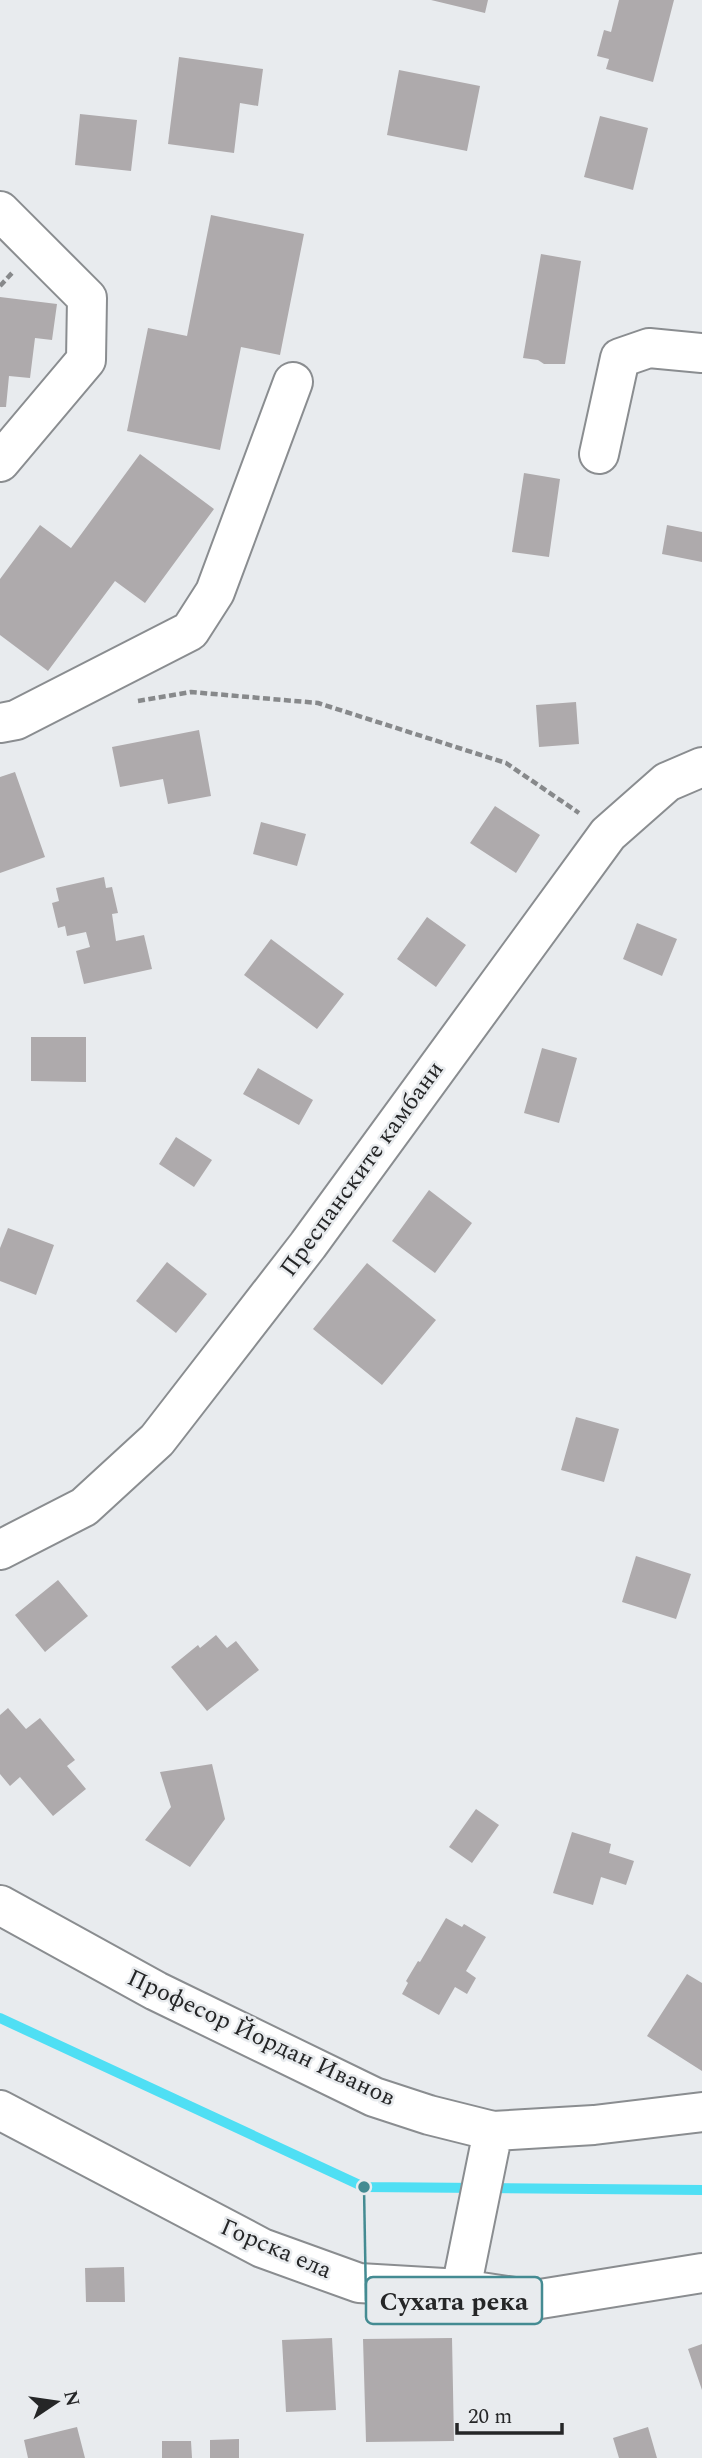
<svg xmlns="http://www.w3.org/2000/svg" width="702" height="2458" font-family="Spectral,serif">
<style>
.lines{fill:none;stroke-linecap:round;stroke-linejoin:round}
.stream{stroke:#4fdff4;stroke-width:10}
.building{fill:#aeaaac}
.minor-casing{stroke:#8a8d90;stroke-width:42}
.path{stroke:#87898b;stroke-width:4.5;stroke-dasharray:7 3.5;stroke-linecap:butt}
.minor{stroke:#fff;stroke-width:38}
.labels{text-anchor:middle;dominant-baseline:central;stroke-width:5;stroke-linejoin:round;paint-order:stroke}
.street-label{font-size:24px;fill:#252627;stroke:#e8ebee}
.leader{fill:none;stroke:#448b92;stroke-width:2.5}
.callout-dot{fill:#448b92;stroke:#e8ebee;stroke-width:2.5}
.callout{fill:#e8ebee;stroke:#448b92;stroke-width:2.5}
.callout-label{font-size:26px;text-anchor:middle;font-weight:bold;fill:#252627}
</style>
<rect width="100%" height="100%" fill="#e8ebee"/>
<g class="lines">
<path class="stream" d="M0,2018L364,2187L702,2190"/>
</g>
<path class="building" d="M431,0H488L485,13Z
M619,0H674L653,82L606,69L609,59L597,56L604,30L611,32Z
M179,57L263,69L258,106L240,103L234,153L168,144Z
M399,70L480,86L467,151L387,135Z
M80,114L137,120L131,171L75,165Z
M600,116L648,128L633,190L584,177Z
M211,215L304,234L280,355L241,347L220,450L127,431L148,328L187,336Z
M541,254L581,261L565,364H544L538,360L523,358Z
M0,297L57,304L52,340L35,338L30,378L9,376L6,407H0Z
M140,454L214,509L145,603L115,581L48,671L0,635V579L40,525L71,548Z
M524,473L560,479L549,557L512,552Z
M667,525L702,532V562L662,554Z
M576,702L579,744L539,747L536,705Z
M199,730L211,796L168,804L163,779L120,787L112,747Z
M15,772L45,857L0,873V777Z
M495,806L540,835L516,873L470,843Z
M261,822L306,834L297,866L253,854Z
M104,877L106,888L112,887L118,913L112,914L116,941L144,935L152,969L84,984L76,951L90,947L86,932L67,936L65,926L58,928L52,903L59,901L56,888Z
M427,917L466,945L436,987L397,959Z
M637,923L677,939L662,976L623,959Z
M271,939L344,994L317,1029L244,975Z
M31,1037H86V1082L31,1081Z
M542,1048L577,1058L559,1123L524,1113Z
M258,1068L313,1100L299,1125L243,1094Z
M176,1137L212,1160L194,1187L159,1164Z
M429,1190L472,1223L435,1273L392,1241Z
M8,1228L54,1245L36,1295L0,1281V1248Z
M167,1262L207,1294L176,1333L136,1301Z
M367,1263L436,1320L382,1385L313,1329Z
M576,1417L619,1429L604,1482L561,1470Z
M636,1556L691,1574L676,1619L622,1602Z
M58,1580L88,1616L45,1652L15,1615Z
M216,1635L227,1648L236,1641L259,1670L207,1711L171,1667L198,1645L200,1648Z
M8,1708L26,1729L40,1718L75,1760L67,1766L86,1789L53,1816L20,1777L10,1786L0,1774V1715Z
M212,1764L225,1819L190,1867L145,1840L171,1807L160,1772Z
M476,1809L499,1825L472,1863L449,1847Z
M572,1832L611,1844L609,1853L634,1861L626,1885L601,1877L593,1905L553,1893Z
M446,1918L462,1927L464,1924L486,1937L466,1971L476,1978L467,1994L455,1987L439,2015L402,1994L408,1983L406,1981L418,1961L420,1962Z
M687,1974L702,1983V2071L647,2036Z
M124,2267L125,2302H86L85,2268Z
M332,2338L336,2410L286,2412L282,2340Z
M452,2338L454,2441L366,2442L363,2339Z
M702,2344V2390L688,2349Z
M77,2427L85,2458H28L24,2440Z
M648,2427L657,2458H619L613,2438Z
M239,2439V2458H210V2440Z
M162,2441H191L192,2458H162Z"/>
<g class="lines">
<defs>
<path id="minor" d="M0,211L87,298L86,360L0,462
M599,454L620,358L649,348L702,353
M0,723L16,720L190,631L215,592L293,382
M0,1550L84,1507L157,1440L308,1245L608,834L667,782L702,767
M0,1905L156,1991L374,2097L429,2115L493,2131L594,2125L702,2112
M0,2110L262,2248L359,2283L461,2289L534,2300L702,2273
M461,2289L493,2131"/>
</defs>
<use href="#minor" class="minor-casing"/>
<path class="path" d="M0,286L12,273
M138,701L191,692L318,703L506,763L579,813"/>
<use href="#minor" class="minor"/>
</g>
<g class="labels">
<g class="street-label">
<text transform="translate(362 1169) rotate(-54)">Преспанските камбани</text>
<text transform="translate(261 2038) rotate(25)">Професор Йордан Иванов</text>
<text transform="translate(276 2249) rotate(23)">Горска ела</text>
</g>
</g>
<path class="leader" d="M364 2187L366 2301"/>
<circle class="callout-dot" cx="364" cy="2187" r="7"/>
<rect class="callout" x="366" y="2277" width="176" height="47" rx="7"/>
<g class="callout-label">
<text x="454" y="2310">Сухата река</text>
</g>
<g transform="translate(56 2402) rotate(77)" stroke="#e8ebee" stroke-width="5" paint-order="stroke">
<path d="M0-5L12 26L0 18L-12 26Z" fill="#252627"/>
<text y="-10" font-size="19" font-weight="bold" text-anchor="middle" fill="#252627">N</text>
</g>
<path d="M457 2423v10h105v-10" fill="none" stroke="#252627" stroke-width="3.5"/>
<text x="468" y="2423" font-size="21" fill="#252627" stroke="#e8ebee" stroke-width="5" paint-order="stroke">20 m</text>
</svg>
